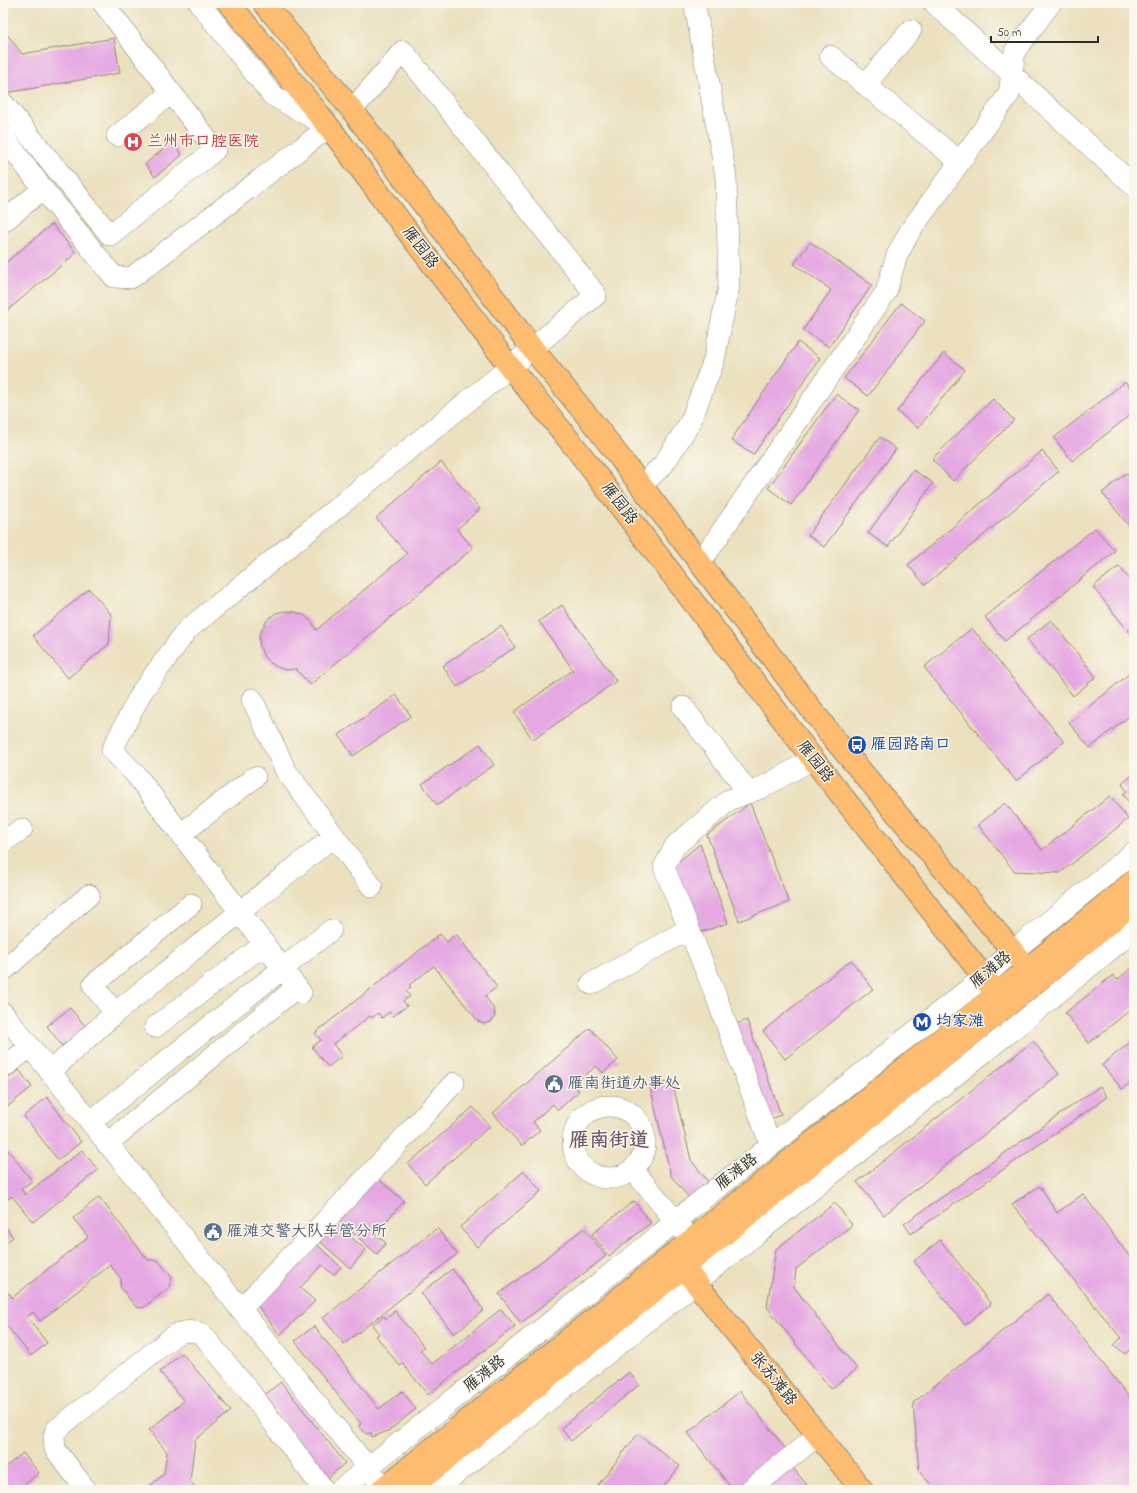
<svg xmlns="http://www.w3.org/2000/svg" width="1137" height="1493" font-family="'Indie Flower','LXGW WenKai TC',sans-serif">
<style>
.building{fill:#e5a8e3}
.lines{fill:none;stroke-linecap:round;stroke-linejoin:round}
.minor-casing{stroke:#8b8675;stroke-width:22}
.major-casing{stroke:#8b8675;stroke-width:24}
.minor{stroke:#fff;stroke-width:21}
.major{stroke:#fdbc6f;stroke-width:22}
.labels{text-anchor:middle;dominant-baseline:central;stroke-width:3;stroke-linejoin:round;paint-order:stroke}
.health-label{font-size:16px;fill:#be3a42;stroke:#fbf7ec;text-anchor:start}
.street-label{font-size:16px;fill:#2b2b2b;stroke:#fbf7ec}
.transit-label{font-size:16px;fill:#164399;stroke:#fbf7ec;text-anchor:start}
.service-label{font-size:16px;fill:#4e5e75;stroke:#fbf7ec;text-anchor:start}
.district-label{font-size:20px;font-weight:bold;fill:#6c576b;stroke:#fbf7ec}
</style>
<rect width="100%" height="100%" fill="#fbf7ec"/>
<filter id="ink" filterUnits="userSpaceOnUse"><feTurbulence type="fractalNoise" baseFrequency=".025" numOctaves="2"/><feDisplacementMap in="SourceGraphic" scale="8" xChannelSelector="R" yChannelSelector="G"/><feConvolveMatrix kernelMatrix="1 2 1 2 8 2 1 2 1" color-interpolation-filters="sRGB"/></filter>
<filter id="wash" filterUnits="userSpaceOnUse"><feTurbulence type="fractalNoise" baseFrequency=".012" numOctaves="4" result="noise"/><feDisplacementMap in="SourceGraphic" scale="16" xChannelSelector="R" yChannelSelector="G"/><feGaussianBlur stdDeviation="0.9" result="paint"/><feColorMatrix in="noise" values="0 0 0 0 0 0 0 0 0 0 0 0 0 0 0 0 0 1.4 0 .05"/><feComposite in="paint" operator="in"/></filter>
<g filter="url(#wash)">
<rect width="100%" height="100%" fill="#ebe1bf"/>
<g id="blocks">
<path class="building" d="M3,29L22,54L114,38L120,73L6,93L3,89Z
M172,142L182,155L155,177L145,164Z
M52,224L76,253L3,314V265Z
M810,242L872,285L829,347L803,330L831,290L794,264Z
M901,303L925,321L868,396L844,378Z
M798,342L820,358L753,455L731,440Z
M944,353L965,370L918,428L897,411Z
M1125,382L1134,394V412L1072,461L1054,438Z
M836,394L859,410L791,505L768,488Z
M993,399L1014,420L953,481L932,459Z
M880,437L896,449L824,547L808,535Z
M1042,451L1059,471L925,585L908,565Z
M441,462L480,509L457,529L473,548L310,685L296,669L286,670L277,667L269,662L263,655L260,646L259,636L263,627L268,619L276,613L286,611L295,612L304,615L312,622L316,630L407,554L376,518Z
M913,470L933,483L888,547L868,533Z
M1126,473L1134,483V532L1102,493Z
M1095,528L1115,551L1005,641L985,617Z
M1119,566L1134,585V638L1093,587Z
M89,589L111,614L109,644L68,678L33,636Z
M562,605L616,681L533,740L514,712L573,670L539,621Z
M1051,620L1096,677L1073,696L1027,639Z
M501,626L515,647L457,687L443,666Z
M972,628L1064,742L1016,781L924,667Z
M1134,670V712L1090,748L1069,723Z
M396,695L411,716L353,756L339,735Z
M480,744L494,765L437,805L422,784Z
M1133,774L1134,775V809L1123,794L1127,791L1122,784Z
M1110,796L1128,819L1060,873L1014,871L978,825L1005,803L1042,850Z
M750,803L789,902L739,921L707,835Z
M700,844L728,923L698,933L671,868Z
M440,934L447,942L456,934L497,987L485,996L494,1009L495,1016L491,1022L484,1024L478,1021L434,966L409,985L411,987L406,991L410,996L403,1001L407,1006L393,1016L389,1012L382,1018L378,1013L372,1018L370,1016L333,1044L342,1056L328,1067L312,1047L321,1040L315,1033Z
M851,960L873,989L785,1059L763,1031Z
M1134,966V1007L1089,1043L1065,1013L1113,975L1117,980Z
M70,1008L86,1027L62,1046L47,1026Z
M747,1020L781,1115L768,1120L734,1025Z
M590,1028L618,1060L603,1073L596,1066L574,1085L579,1091L558,1110L553,1104L533,1122L540,1130L522,1146L493,1113Z
M1134,1039V1080L1122,1089L1102,1065Z
M1033,1041L1059,1074L884,1215L857,1182Z
M19,1070L32,1087L3,1110V1082Z
M672,1081L691,1160L709,1183L689,1198L671,1176L650,1086Z
M1100,1086L1107,1097L911,1234L904,1224Z
M47,1097L81,1142L58,1160L24,1116Z
M473,1107L490,1126L425,1184L408,1164Z
M3,1144L32,1181L21,1189L25,1195L82,1150L98,1170L33,1222L12,1196L8,1199L3,1192Z
M524,1171L541,1191L477,1247L460,1227Z
M374,1175L404,1201L375,1234L386,1243L377,1254L336,1218Z
M1040,1186L1057,1213L1083,1194L1132,1260L1134,1258V1347L1125,1354L1114,1345L1121,1338L1012,1204Z
M99,1197L148,1260H158L172,1278L170,1287L143,1308L136,1307L120,1287L121,1279L110,1265L40,1321L33,1312L27,1317L47,1343L31,1356L3,1321V1298L9,1293L12,1298L88,1237L73,1218Z
M634,1201L651,1223L609,1256L592,1234Z
M835,1203L852,1225L796,1269L794,1287L857,1369L831,1389L767,1307L776,1249Z
M331,1220L366,1250L350,1268L316,1238Z
M3,1224L13,1237L3,1245Z
M437,1228L457,1254L344,1344L323,1318Z
M584,1228L606,1256L521,1323L499,1294Z
M312,1240L341,1267L333,1275L322,1265L300,1288L315,1301L280,1335L260,1309L258,1305Z
M940,1240L991,1304L965,1325L914,1261Z
M452,1269L484,1310L454,1334L421,1293Z
M1048,1294L1134,1403V1490H935L919,1470L913,1403Z
M501,1309L515,1326L428,1395L403,1364L400,1366L376,1336L379,1334L372,1325L384,1316L386,1319L395,1311L424,1347L420,1350L432,1364Z
M314,1326L379,1409L402,1391L416,1409L388,1431L372,1437L371,1433L366,1434L359,1426L361,1424L295,1341Z
M182,1353L231,1411L195,1440L190,1481L197,1489L145,1490L164,1474L167,1452L149,1430L184,1401L160,1372Z
M629,1372L639,1385L571,1441L561,1428Z
M281,1382L345,1463L328,1478L263,1396Z
M740,1391L789,1453L744,1490H733L688,1433Z
M638,1434L680,1466L661,1490H594Z
M23,1453L39,1473L18,1490H3V1469Z
M790,1464L811,1490H758Z"/>
</g>
</g>
<g filter="url(#ink)">
<use href="#blocks" fill-opacity="0" stroke="#8b8675" stroke-width="1"/>
<g class="lines">
<defs>
<path id="minor" d="M934,3L1134,186
M830,56L960,162
M865,85L911,30
M3,103L110,235L215,150L103,3
M3,136L43,189L114,277L131,278L329,127L272,95L199,3
M117,136L171,93
M3,222L43,189
M641,486L663,465L690,423L714,360L729,286L726,177L695,6
M700,563L886,292L897,255L910,231L1009,94L1015,51L1051,3
M252,699L286,771L372,887
M683,707L749,793
M181,834L255,777
M3,842L22,829
M3,971L89,895
M591,984L689,929
M301,993L137,776L112,750L141,693L187,630L510,367L596,295L403,51L352,110
M3,1013L377,1479
M115,1013L93,985L191,904
M155,1027L265,944
M3,1068L30,1047
M50,1072L115,1013L334,836
M573 1142a36 36 0 1 1 72 0a36 36 0 1 1-72 0Z
M90,1122L331,930
M107,1144L297,987
M771,1146L716,996L664,867L675,846L729,800L761,788L813,759
M633,1170L684,1231
M240,1310L386,1157L454,1083
M86,1490L55,1449L54,1436L56,1430L175,1335C185,1330 193,1330 203,1335L253,1396L324,1490
M340,1490L657,1237L675,1221L984,977L1013,951L1134,852
M436,1490L1037,1010L1134,930
M750,1490L818,1435"/>
<path id="major" d="M229,3L329,127L510,367L578,451L813,759L997,994L1008,1005
M264,3L352,110L532,348L601,433L834,739L1027,968L1036,982
M675,1257L862,1490
M381,1490L997,994L1134,881
M408,1490L1134,903"/>
</defs>
<use href="#minor" class="minor-casing"/>
<use href="#major" class="major-casing"/>
<use href="#minor" class="minor"/>
<use href="#major" class="major"/>
</g>
</g>
<defs>
<symbol id="hospital-disc" viewBox="-11 -11 22 22"><circle r="9.5" fill="#e0444e" stroke="#fbf7ec"/><path d="M-5-5h3v3.5h4V-5h3V5h-3V1.5h-4V5h-3Z" fill="#fff"/></symbol>
<symbol id="bus-disc" viewBox="-11 -11 22 22"><circle r="9.5" fill="#1a4fb4" stroke="#fbf7ec"/><path d="M-5-6H5V4H4V6H2V4H-2V6H-4V4H-5ZM-3.5-4V0h7V-4ZM-3.5 1.2v1.5H-2V1.2ZM2 1.2v1.5H3.5V1.2Z" fill="#fff"/></symbol>
<symbol id="metro-disc" viewBox="-11 -11 22 22"><circle r="9.5" fill="#1a4fb4" stroke="#fbf7ec"/><path d="M-5.5 5V-5H-3L0 0L3-5H5.5V5H3V-.5L0 4L-3-.5V5Z" fill="#fff"/></symbol>
<symbol id="civic-disc" viewBox="-11 -11 22 22"><circle r="9.5" fill="#5c6f8a" stroke="#fbf7ec"/><path d="M-.6-6.5H3V-4.5H.6V-3L4-1V1h2V6H-6V1h2V-1L-.6-3ZM-1.2 2.5V6h2.4V2.5Z" fill="#fff"/></symbol>
</defs>
<g fill-rule="evenodd">
<use href="#hospital-disc" x="122" y="131" width="22" height="22"/>
<use href="#bus-disc" x="846" y="734" width="22" height="22"/>
<use href="#metro-disc" x="911" y="1011" width="22" height="22"/>
<use href="#civic-disc" x="543" y="1073" width="22" height="22"/>
<use href="#civic-disc" x="202" y="1221" width="22" height="22"/>
</g>
<g class="labels">
<g class="health-label">
<text x="147" y="142">兰州市口腔医院</text>
</g>
<g class="street-label">
<text transform="translate(420 248) rotate(53)">雁园路</text>
<text transform="translate(619 504) rotate(53)">雁园路</text>
<text transform="translate(815 762) rotate(52)">雁园路</text>
<text transform="translate(991 970) rotate(-40)">雁滩路</text>
<text transform="translate(737 1172) rotate(-38)">雁滩路</text>
<text transform="translate(485 1374) rotate(-39)">雁滩路</text>
<text transform="translate(773 1379) rotate(51)">张苏滩路</text>
</g>
<g class="transit-label">
<text x="871" y="745">雁园路南口</text>
<text x="936" y="1022">均家滩</text>
</g>
<g class="service-label">
<text x="568" y="1084">雁南街道办事处</text>
<text x="227" y="1232">雁滩交警大队车管分所</text>
</g>
<g class="district-label">
<text x="609" y="1141">雁南街道</text>
</g>
</g>
<rect width="1137" height="1493" fill="none" stroke="#fbf7ec" stroke-width="16"/>
<path d="M991 36v6h107v-6" fill="none" stroke="#2b2b2b" stroke-width="2"/>
<text x="997" y="36" font-size="12" fill="#2b2b2b" stroke="#fbf7ec" stroke-width="3" paint-order="stroke">50 m</text>
</svg>
